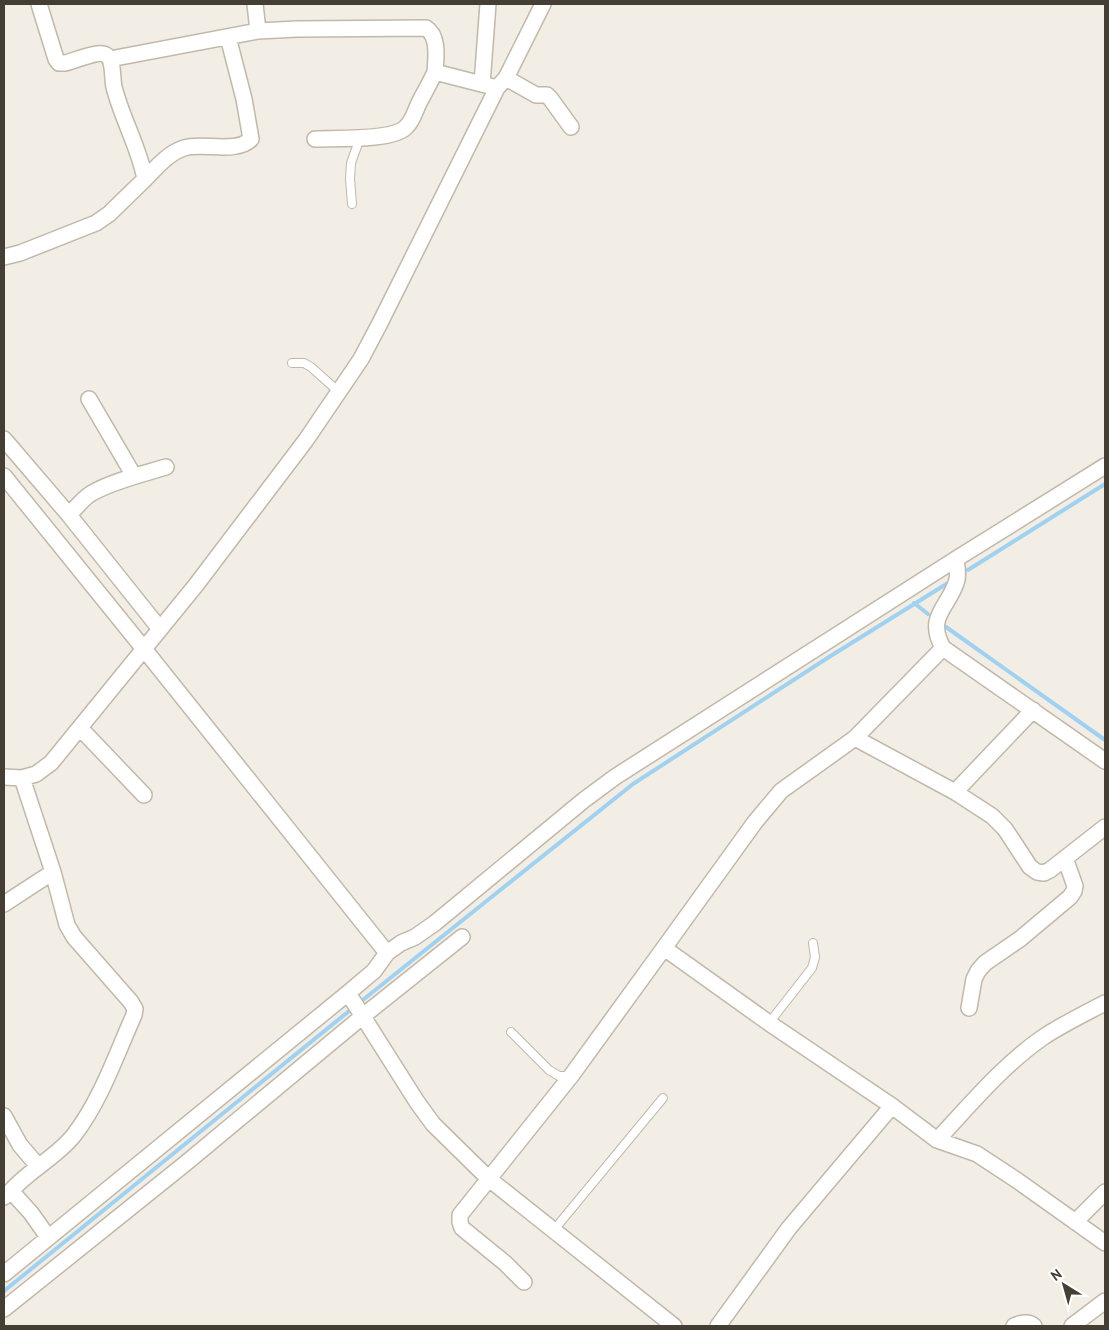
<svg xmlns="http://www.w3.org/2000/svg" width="1109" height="1330" font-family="'PT Sans',sans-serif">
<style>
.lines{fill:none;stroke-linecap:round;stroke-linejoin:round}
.stream{stroke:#a0d1f0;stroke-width:4}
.lane-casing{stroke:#c1b8aa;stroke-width:10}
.street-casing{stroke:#c1b8aa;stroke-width:18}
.lane{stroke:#fff;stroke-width:8}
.street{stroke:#fff;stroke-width:15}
</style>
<rect width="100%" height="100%" fill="#f2eee5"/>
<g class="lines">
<path class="stream" d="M968,570L1105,484
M914,603L928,614
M946,627L1105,740
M359,1003L633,784L829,657L948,583
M4,1291L354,1007"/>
<defs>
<path id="lane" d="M352,204L350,179L351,163L360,138
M292,363H304L311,367L339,392
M769,1023L812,968L815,957L813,943
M511,1032L549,1070L559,1076H571
M553,1231L663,1098"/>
<path id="street" d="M255,4L258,31
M110,59L258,31L297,29L426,28C439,36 436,58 435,72L497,88
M506,78L536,95H547L550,98L571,127
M482,84L488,4
M315,139C335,138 394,141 406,127C413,121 415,111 419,103C424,93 430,83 435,72
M145,179C156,168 168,153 184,148C202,142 237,154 251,139L244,99L228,37
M4,257L20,253L96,223L109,214L145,179C139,147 122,119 114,87C112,79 114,59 106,55C99,50 74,61 65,63H59L56,59L39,4
M89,399L134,476
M4,439L69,515L160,629
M4,476L144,649L387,953
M69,515C76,508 83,498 92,493C113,481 143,474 166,467
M956,559C957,567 959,576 956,583C947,609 926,617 943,648L1105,761
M80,728L144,795
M855,738L955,792L992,816L1005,829L1030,867L1037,872L1044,873L1050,870L1105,827
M4,777L22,778L53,872L4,904
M22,778L36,774L51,763L196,585L306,440L361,359L380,323L497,88L506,78L543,4
M955,792L1033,710
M348,993L417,1102L433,1124L489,1179L674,1326
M969,1008L974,979L978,971L985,963L1020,939L1070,897L1074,891L1075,886L1065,858
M892,1106L769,1023L664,948L755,822L781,791L855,738L943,648
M4,1116L20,1145L38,1166
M937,1140C970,1105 1002,1066 1042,1038C1061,1025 1084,1014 1105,1003
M11,1191C29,1170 58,1156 74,1135C101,1100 116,1055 134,1015L135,1009L131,1002L74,937L67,925L53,872
M4,1197L11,1191L31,1213L48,1237
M1075,1222L1105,1192
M4,1274L348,993L374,971L387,953L401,943L415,937L435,923L584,800L615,777L956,559L1105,466
M524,1282L505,1263L462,1228L460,1222V1215L571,1076L664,948
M4,1309L186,1163L363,1016L462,937
M718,1326L789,1228L892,1106L937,1140L977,1154L1018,1181L1105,1243
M1014,1326C1020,1323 1029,1321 1034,1326
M1072,1326L1105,1301"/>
</defs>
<use href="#lane" class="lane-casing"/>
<use href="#street" class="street-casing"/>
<use href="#lane" class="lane"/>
<use href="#street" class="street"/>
</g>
<rect width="1109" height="1330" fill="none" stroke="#453e34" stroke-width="10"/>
<g transform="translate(1064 1285) rotate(323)" stroke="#ffffff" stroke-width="4" paint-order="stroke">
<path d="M0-4L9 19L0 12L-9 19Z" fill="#453e34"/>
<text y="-8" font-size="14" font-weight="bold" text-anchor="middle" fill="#453e34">N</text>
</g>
</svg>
